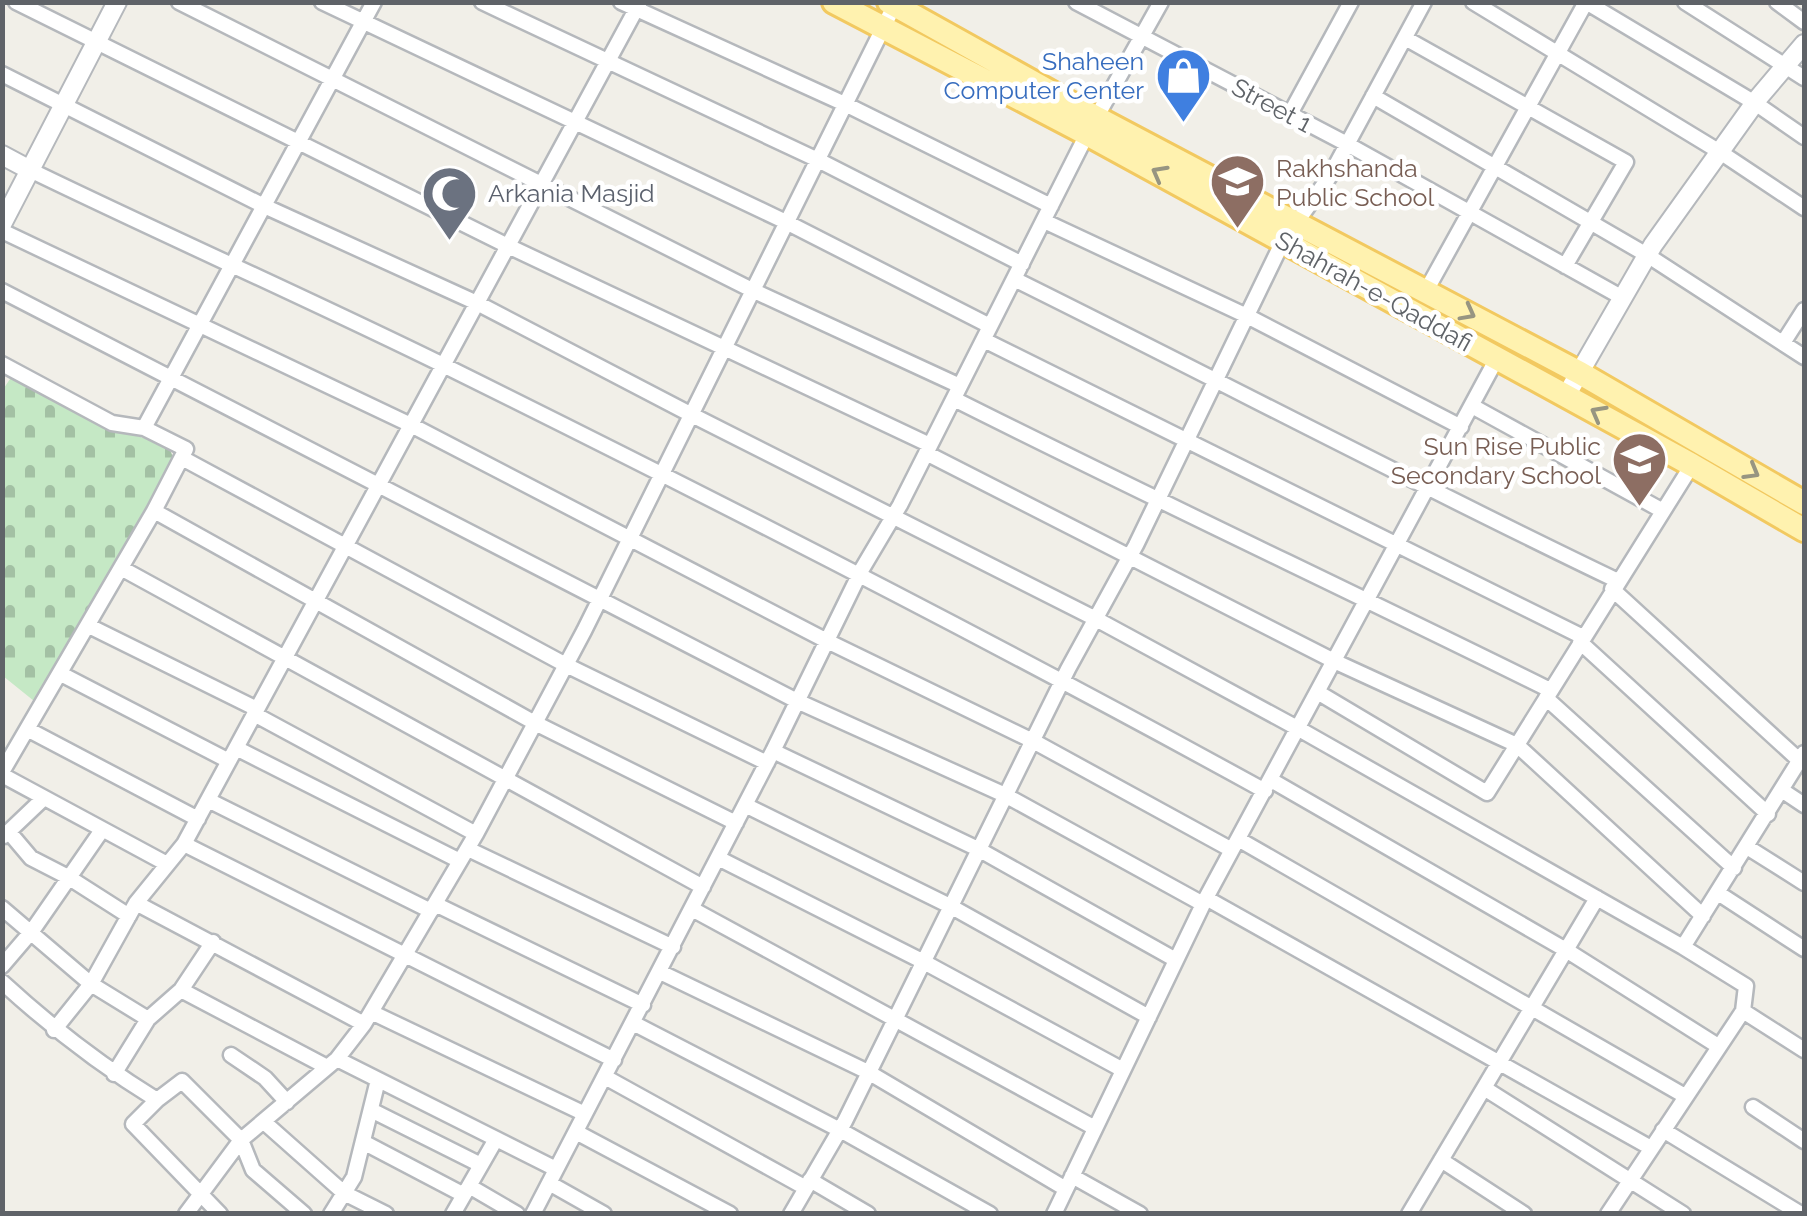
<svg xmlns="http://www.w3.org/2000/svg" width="1807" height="1216" font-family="Raleway,sans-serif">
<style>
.cemetery{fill:url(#cemetery-stones)}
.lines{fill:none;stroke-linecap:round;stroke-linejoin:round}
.minor-casing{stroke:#b5b8bc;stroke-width:19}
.tertiary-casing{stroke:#b5b8bc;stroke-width:22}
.primary-casing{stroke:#f2c960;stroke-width:28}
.minor{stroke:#fff;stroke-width:14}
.tertiary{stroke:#fff;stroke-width:18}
.primary{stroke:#fff2af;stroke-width:22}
.oneway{stroke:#979581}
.labels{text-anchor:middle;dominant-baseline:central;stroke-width:9;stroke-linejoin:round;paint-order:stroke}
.shop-label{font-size:25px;fill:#366cbe;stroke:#fff;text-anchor:end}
.street-label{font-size:25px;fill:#5f6368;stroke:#fff}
.education-label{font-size:25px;fill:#785e54;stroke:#fff;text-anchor:start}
.worship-label{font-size:25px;fill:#5b616d;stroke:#fff;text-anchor:start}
</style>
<defs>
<pattern id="cemetery-stones" width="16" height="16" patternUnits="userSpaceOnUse" patternTransform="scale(2.5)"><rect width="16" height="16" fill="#c5e8c5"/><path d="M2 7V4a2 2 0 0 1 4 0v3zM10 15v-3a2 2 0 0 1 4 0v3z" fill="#a3c0a4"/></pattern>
</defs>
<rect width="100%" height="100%" fill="#f1efe8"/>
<path class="cemetery" d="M12,376L101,424L168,446L175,461L34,701L3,676L2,391Z"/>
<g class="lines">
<defs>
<path id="minor" d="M16,2L508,246L930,445
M179,2L752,290L960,386
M322,2L786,222L990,326
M482,2L818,160L1022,264
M621,2L847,105L1051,206
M1076,2L1347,144L1623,298
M1473,2L1720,152L1804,208
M1586,2L1755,103L1804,137
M1685,2L1804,78
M1777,2L1804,22
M1405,38L1626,162L1565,266
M2,74L264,206L477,303L690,414L1096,619L1299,729L1683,947
M1373,96L1647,255L1804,357
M1290,114L1351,2
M30,170C168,237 309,299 447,367C722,503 996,643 1265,791
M1044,221L1247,316L1461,427
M2,231L411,425L827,641L1033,741L1232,850
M1014,279C1216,379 1415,484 1618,581
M2,291L797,701L1005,795L1203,904
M1426,291L1586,2
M984,340L1583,637
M1783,343L1804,310
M2,364L112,423L144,428L186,449L154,511L2,772
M954,399C1151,498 1352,592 1550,690
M1472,406L1663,511
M144,428L374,2
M926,453L1336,662L1517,745L1703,916
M182,458L566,665L767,763
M154,511L535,723L736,823
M121,568L703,887
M1612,589L1800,761
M89,626L257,709
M1580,642L1768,814
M61,674L229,761
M1319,693L1487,793L1692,465
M1546,698L1734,868
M254,714L476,834
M27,729L198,819
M236,748L460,861
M773,751L978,849L1176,960
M2,775L167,864
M1271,780L1566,950L1718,1046
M1783,791L1804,805
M208,800L431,911
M745,805L950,906L1149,1017
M9,832L31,858L68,877L129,916
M4,836L44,798
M1238,839L1685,1096
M184,844L614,1060
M1747,847L1804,883
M468,849L673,947
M718,858L922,961L1123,1070
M1718,893L1804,949
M1206,898L1651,1148
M136,903L364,1024
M435,904L643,1005
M2,908L91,984L148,1019
M692,909L1095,1128
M2,966L32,931L102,830
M660,972L868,1072L1066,1189
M2,982C51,1027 100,1065 157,1100L133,1124L220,1214
M181,990L327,1067
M1743,1011L1804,1050
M371,1012L585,1114
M633,1023L840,1130L990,1214
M54,1030L91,984L136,903L184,844L640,2
M231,1055L265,1078L287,1102
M337,1059L556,1169
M114,1074L148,1019L181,990L213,942
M605,1077L806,1188
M1484,1088L1683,1214
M157,1100L182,1081L241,1140L253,1170L304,1214
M1753,1107L1804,1141
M371,1110L481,1165
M264,1122L344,1193L386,1214
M1663,1130L1801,1214
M576,1132L730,1214
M363,1142L464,1195
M1441,1160L1524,1214
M1072,1176L1140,1214
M810,1180L868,1214
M549,1183L604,1214
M469,1186L517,1214
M186,1214L241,1140L337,1059L364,1024L476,834L584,631L896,2
M331,1214L354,1177L378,1080
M453,1214L496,1139
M533,1214L773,751L862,569L900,505L1087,134L1161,2
M791,1214L845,1121L1068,669L1136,545L1283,241L1330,176L1424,2
M1054,1214L1206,898L1497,358
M1409,1214L1597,898
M1608,1214L1743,1011L1746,986L1683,947L1804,753"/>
<path id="tertiary" d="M2,155L30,170
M2,224L117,2
M1566,396L1653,245L1759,97L1804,44"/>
<path id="primary" d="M834,2L1087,134L1692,465L1804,530
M889,2L1097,118L1580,373L1804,503"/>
</defs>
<use href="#minor" class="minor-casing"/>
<use href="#tertiary" class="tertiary-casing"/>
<use href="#primary" class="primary-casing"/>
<use href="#minor" class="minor"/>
<use href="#tertiary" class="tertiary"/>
<use href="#primary" class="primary"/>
</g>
<defs><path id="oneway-chevron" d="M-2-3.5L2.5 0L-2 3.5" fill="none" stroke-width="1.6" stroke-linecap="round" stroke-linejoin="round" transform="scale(2.5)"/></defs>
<g class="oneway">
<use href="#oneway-chevron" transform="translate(1159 173) rotate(-151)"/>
<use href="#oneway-chevron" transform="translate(1468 313) rotate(28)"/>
<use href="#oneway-chevron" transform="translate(1598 413) rotate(-151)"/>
<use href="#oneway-chevron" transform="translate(1752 472) rotate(30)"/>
</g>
<defs>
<symbol id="shop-pin" viewBox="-11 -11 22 30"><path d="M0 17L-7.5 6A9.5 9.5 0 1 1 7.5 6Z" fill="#3f7fe0" stroke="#fff"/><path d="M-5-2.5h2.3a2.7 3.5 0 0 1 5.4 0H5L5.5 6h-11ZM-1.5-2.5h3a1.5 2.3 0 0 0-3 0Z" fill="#fff"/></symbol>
<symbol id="school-pin" viewBox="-11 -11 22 30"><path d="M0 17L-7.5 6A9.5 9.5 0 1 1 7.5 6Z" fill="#8d6e63" stroke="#fff"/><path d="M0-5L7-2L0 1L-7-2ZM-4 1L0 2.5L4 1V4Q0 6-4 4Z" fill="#fff"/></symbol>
<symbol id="mosque-pin" viewBox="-11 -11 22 30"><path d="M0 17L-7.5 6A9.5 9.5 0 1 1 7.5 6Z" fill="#6b7280" stroke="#fff"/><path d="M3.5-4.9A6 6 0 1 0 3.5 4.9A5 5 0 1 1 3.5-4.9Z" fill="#fff"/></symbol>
</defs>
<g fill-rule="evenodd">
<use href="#shop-pin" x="1152" y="44" width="63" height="86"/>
<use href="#school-pin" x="1206" y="150" width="63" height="86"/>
<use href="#mosque-pin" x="418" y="162" width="63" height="86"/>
<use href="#school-pin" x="1608" y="428" width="63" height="86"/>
</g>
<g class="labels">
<g class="shop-label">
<text x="1144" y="61">Shaheen<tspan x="1144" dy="29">Computer Center</tspan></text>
</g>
<g class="street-label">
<text transform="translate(1272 105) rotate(28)">Street 1</text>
<text transform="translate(1374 291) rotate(29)">Shahrah-e-Qaddafi</text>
</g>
<g class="education-label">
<text x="1276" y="168">Rakhshanda<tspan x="1276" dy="29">Public School</tspan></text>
<text x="1601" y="446" text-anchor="end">Sun Rise Public<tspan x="1601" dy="29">Secondary School</tspan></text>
</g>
<g class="worship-label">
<text x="488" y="193">Arkania Masjid</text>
</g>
</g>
<rect width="1807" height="1216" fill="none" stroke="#5f6368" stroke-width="10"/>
</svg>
